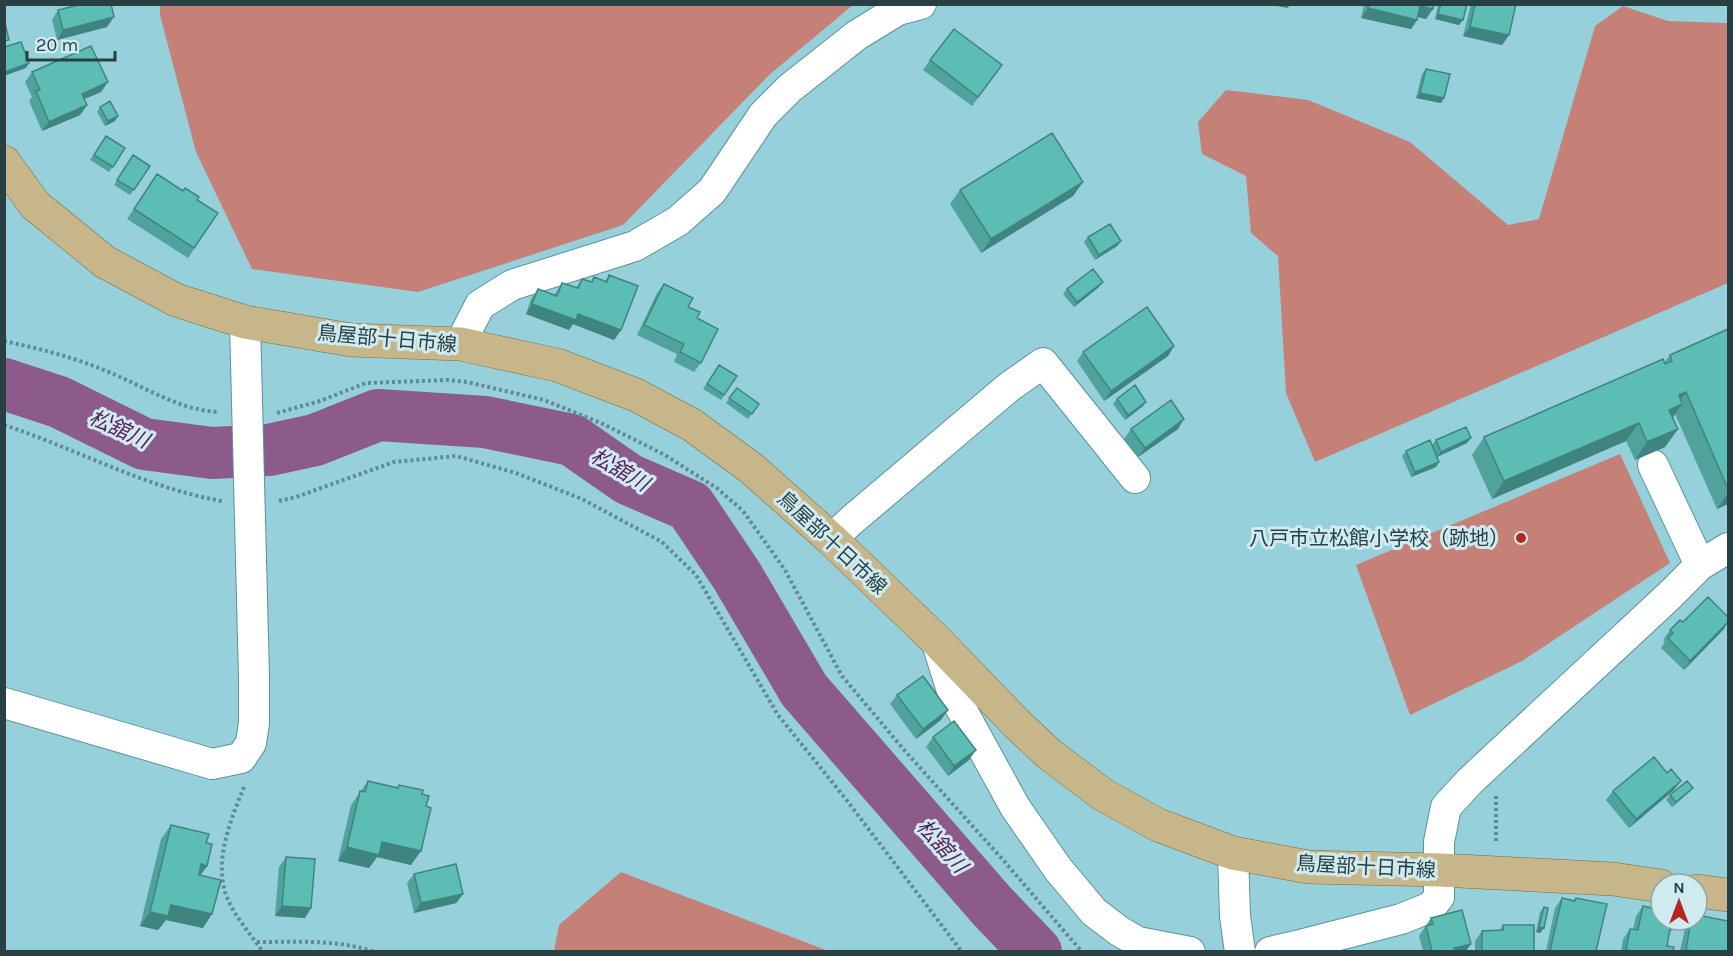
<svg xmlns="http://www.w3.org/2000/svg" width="1733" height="956" font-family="Karla,'Noto Sans JP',sans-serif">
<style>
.green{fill:#c58077}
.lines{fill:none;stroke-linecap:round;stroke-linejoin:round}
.river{stroke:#8c5b8a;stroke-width:52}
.minor-casing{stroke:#5a939b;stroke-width:32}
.major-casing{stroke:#776d3e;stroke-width:34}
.path{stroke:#618b92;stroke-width:4;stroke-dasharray:3 3;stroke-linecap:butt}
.minor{stroke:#fff;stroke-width:30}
.major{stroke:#c7b689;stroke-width:33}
.wall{fill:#4fa39c}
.shaded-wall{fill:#40847f}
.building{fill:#5cbdb5;stroke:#40847f;stroke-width:1.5}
.poi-dot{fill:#b52620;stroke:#cfebf0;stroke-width:2}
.labels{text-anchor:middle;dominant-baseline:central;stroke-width:6;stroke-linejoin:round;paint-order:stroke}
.street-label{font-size:20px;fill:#284043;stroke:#cfebf0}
.poi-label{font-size:20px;fill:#284043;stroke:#cfebf0;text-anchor:end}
.water-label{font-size:21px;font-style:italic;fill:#5b1c5a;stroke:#cfebf0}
</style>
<rect width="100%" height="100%" fill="#96d0da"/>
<path class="green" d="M160,5V4L853,5L769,75L623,225L418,292L252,269L196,152L160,15Z
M1623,6L1668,21L1728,23V283L1315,462L1286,393L1278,256L1251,233L1246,176L1202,154L1198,122L1226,90L1308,100L1410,142L1508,225L1539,219L1595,26Z
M1620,454L1670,563L1522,661L1410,715L1356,565Z
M621,872L826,950L828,951H554L559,925Z"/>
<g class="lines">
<path class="river" d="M4,384L59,402L144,444L212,453L269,450L315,440L378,415L485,422L572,440L628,479L690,506L737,576L804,690L992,906L1036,952"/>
<defs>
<path id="minor" d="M460,344L480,305L512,285L635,246L678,221L712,191L763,115L790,88L857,35L898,10L921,4
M1653,465L1700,565
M831,539L852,520L1009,387L1043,363L1135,478
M936,640L953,694L1015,807L1058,869L1094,912L1119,931L1138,942L1190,952
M4,703L212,764L241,758L251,743L254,723V678L245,322
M1233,853L1235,916L1240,952
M1270,952L1300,945L1401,919L1431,907L1439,897V842L1446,807L1470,781L1668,597L1700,565L1728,548"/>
<path id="major" d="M4,162L35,205L105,262L176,300L245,322L351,340L460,344L557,365L636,395L692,425L751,468L831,539L936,640L1017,724L1049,754L1102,794L1158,825L1233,853L1308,867L1440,870L1613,879L1661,886
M1697,891L1728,895"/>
</defs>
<use href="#minor" class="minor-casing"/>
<use href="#major" class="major-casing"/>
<path class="path" d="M4,341C41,349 77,358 111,373C147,388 179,410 219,412
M277,413L320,401L366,383L448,380L467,382L544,400L603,424L665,455L718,489L743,511L785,570L842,676L905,751L1004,861L1082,952
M4,425C77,449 146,488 222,501
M279,501L296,497L394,462L456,456L516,473L582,499L662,542L696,575L778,715L845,798L962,952
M244,787C231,820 215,856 225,892C232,914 250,933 263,952
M1496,796V842
M257,942C297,942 337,939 375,952"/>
<use href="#minor" class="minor"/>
<use href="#major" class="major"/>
</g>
<path class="wall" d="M73,4H111L107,27L57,40L52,20L58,10L73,7Z
M1364,4H1434L1426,19L1418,17L1417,20L1411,29L1361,18Z
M1438,4H1467L1463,20L1459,25L1435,19Z
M1471,4H1516L1509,35L1502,45L1463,36Z
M930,60L996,74L972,106L923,70Z
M1426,69L1441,103L1416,98L1422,74Z
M32,72L101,92L84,99L87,105L80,115L42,131L29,101L32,97L25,82Z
M100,107L118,116L115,121L105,126L97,112Z
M106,136L125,148L109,172L90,160Z
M133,155L150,166L130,195L114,185Z
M157,174L218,213L188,258L127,219Z
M1083,182L1073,196L981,253L950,204L960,190Z
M1088,237L1121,241L1117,246L1095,260L1084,242Z
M609,275L621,330L614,340L573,324L569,330L526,314L531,299L538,289L554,295L562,283L576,288L582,279L591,282L594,277L605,281Z
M664,284L688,307L697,318L701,363L694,372L674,362L677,354L637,335L657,293Z
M1099,287L1074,307L1063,294L1067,289Z
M1728,329V504L1717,509L1675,414L1673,418L1678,429L1665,447L1635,460L1626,441L1492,499L1472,455L1484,437L1664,363L1670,355Z
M1174,346L1168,356L1104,401L1077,361L1083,352Z
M719,365L737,376L721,400L703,389Z
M737,388L759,404L748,419L726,403Z
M1117,399L1143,406L1125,420L1113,404Z
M1131,429H1178L1138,457L1124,439Z
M1436,440L1467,443L1437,457L1432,445Z
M1406,451L1436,467L1411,477L1402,456Z
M1683,622L1724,629L1684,670L1661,648L1665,642L1663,640L1670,630Z
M897,695L941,720L916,739L890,704Z
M933,737L969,760L948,776L926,747Z
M368,781L397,788L399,785L411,865L377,857L369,868L338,861L351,805Z
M1693,788L1689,792L1672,807L1666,800L1670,795Z
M1674,790L1629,828L1606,800L1613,791Z
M171,825L206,843L207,866L200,876L203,928L166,920L158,930L140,926L161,839Z
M286,857L311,908L305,918L275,916L279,867Z
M414,874L463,894L456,903L414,913L407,883Z
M1562,898L1573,901L1576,898L1596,951H1546L1555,908Z
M1643,906L1677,923L1670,932L1667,946L1673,951H1621L1623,939L1630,929L1633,930L1636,916Z
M1544,907V928L1540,933L1536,932L1540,912Z
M1431,918L1466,951H1423L1419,936Z
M1688,920H1697L1728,951H1680L1686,924Z
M1503,925L1534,951H1475V941L1482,931H1499Z"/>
<path class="shaded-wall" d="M1263,4H1290L1288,8Z
M1420,6L1433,9L1426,19L1414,16Z
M1368,8L1417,20L1411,29L1361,18Z
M1438,14L1463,20L1459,25L1435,19Z
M114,17L107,27L57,40L63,30Z
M1470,27L1509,35L1502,45L1463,36Z
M29,63L26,68L4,76L5,72Z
M108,82L101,92L75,103L82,94Z
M1420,93L1444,98L1441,103L1416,98Z
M87,105L80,115L42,131L49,122Z
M118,116L115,121L105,126L108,121Z
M1083,182L1073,196L981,253L991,239Z
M1121,241L1117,246L1095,260L1099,255Z
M1103,282L1099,287L1074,307L1077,302Z
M532,304L578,314L621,330L614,340L573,324L569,330L526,314Z
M1174,346L1168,356L1104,401L1111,391Z
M1686,392L1675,407L1682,404L1670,422L1657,428L1679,395Z
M1146,402L1143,406L1125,420L1128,415Z
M1184,419L1178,429L1138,457L1145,448Z
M1639,423L1626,441L1492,499L1504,481Z
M1678,429L1665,447L1635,460L1647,442Z
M1471,438L1467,443L1437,457L1441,452Z
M1439,462L1436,467L1411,477L1415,472Z
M1728,493V504L1717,509Z
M1728,622L1724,629L1684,670L1690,661Z
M948,710L941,720L916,739L923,729Z
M976,750L969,760L948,776L954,766Z
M1681,781L1674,790L1629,828L1636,819Z
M1693,788L1689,792L1672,807L1676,802Z
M382,842L421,851L411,865L377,857L369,868L338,861L347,847Z
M201,864L207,866L197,880Z
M463,894L456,903L414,913L421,903Z
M171,905L212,914L203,928L166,920L158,930L140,926L150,912Z
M282,906L311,908L305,918L275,916Z
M1671,922L1677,923L1670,932Z
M1539,927L1544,928L1540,933L1536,932Z
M1471,944L1466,951H1451L1454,948Z"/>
<path class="building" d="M82,4H111L114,17L63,30L58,10Z
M1369,4H1434L1433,9L1420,6L1417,20L1368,8Z
M1441,4H1467L1463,20L1438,14Z
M1475,4H1516L1509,35L1470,27Z
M4,19L9,40L4,41Z
M954,29L1002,65L978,97L930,60Z
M21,42L29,63L5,72L4,69V47Z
M91,46L108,82L82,94L87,105L49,122L36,91L40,90L32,72Z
M1426,69L1450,74L1444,98L1420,93Z
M110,101L118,116L108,121L100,107Z
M1052,133L1083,182L991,239L960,190Z
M106,136L125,148L113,167L94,155Z
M133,155L150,166L134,190L117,180Z
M157,174L183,191L185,188L199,197L197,200L218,213L194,248L134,209Z
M1110,224L1121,241L1099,255L1088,237Z
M1093,269L1103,282L1077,302L1067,289Z
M609,275L638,286L621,330L578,314L576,320L532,304L538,289L557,296L562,283L578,288L582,279L592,282L594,277L607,282Z
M664,284L693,298L688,307L700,312L697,318L718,329L701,363L680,352L684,344L644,325Z
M1147,307L1174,346L1111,391L1083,352Z
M1728,329V489L1686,392L1679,395L1682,404L1669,410L1678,429L1647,442L1639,423L1504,481L1484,437L1663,359L1665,364L1672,361L1670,355Z
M719,365L737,376L724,395L707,384Z
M1135,385L1146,402L1128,415L1117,399Z
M737,388L759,404L752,414L729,398Z
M1171,400L1184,419L1145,448L1131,429Z
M1466,427L1471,438L1441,452L1436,440Z
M1430,440L1439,462L1415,472L1406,451Z
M1708,597L1728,617V622L1690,661L1668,638L1673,633L1670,630L1680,620L1683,622Z
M923,676L948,710L923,729L897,695Z
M954,721L976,750L954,766L933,737Z
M1654,757L1667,773L1671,769L1681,781L1636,819L1613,791Z
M368,781L398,788L399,785L423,790L422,794L429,796L426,806L431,808L421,851L382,842L379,855L347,847L360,791L365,792Z
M1687,781L1693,788L1676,802L1670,795Z
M171,825L209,834L206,843L212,844L207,866L201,864L199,875L221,880L212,914L171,905L168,916L150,912Z
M286,857L315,859L311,908L282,906Z
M456,864L463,894L421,903L414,874Z
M1562,898L1575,901L1576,898L1607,904L1596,951H1550Z
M1643,906L1661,910V920H1677V923L1671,922L1667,946L1674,947L1673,951H1633L1626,950L1630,929L1638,930Z
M1544,907L1548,908L1544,928L1539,927Z
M1462,910L1471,944L1454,948L1455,951H1432L1426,926L1433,924L1431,918Z
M1697,915L1728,921V951H1693L1686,950L1691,920H1697Z
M1503,925H1534V951H1482V931L1503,930Z"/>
<circle class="poi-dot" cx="1521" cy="538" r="6"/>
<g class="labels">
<g class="street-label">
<text transform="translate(387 339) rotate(5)">鳥屋部十日市線</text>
<text transform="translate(832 543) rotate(43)">鳥屋部十日市線</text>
<text transform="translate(1366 867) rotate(3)">鳥屋部十日市線</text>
</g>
<g class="poi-label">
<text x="1509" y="538">八戸市立松館小学校（跡地）</text>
</g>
<g class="water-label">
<text transform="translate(119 429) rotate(24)">松舘川</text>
<text transform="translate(620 470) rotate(30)">松舘川</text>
<text transform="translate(942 846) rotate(48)">松舘川</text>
</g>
</g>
<rect width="1733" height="956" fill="none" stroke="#284043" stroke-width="12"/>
<g transform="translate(1679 902)"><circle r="28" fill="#cfebf0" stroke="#8ca7ab" stroke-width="1.5"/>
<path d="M0-4.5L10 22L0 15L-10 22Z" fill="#b52620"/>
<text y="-9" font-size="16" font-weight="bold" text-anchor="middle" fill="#284043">N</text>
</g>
<path d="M27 51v9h88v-9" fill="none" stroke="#284043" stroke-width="3"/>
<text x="36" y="51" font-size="18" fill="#284043" stroke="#cfebf0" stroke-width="4.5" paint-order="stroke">20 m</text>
</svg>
